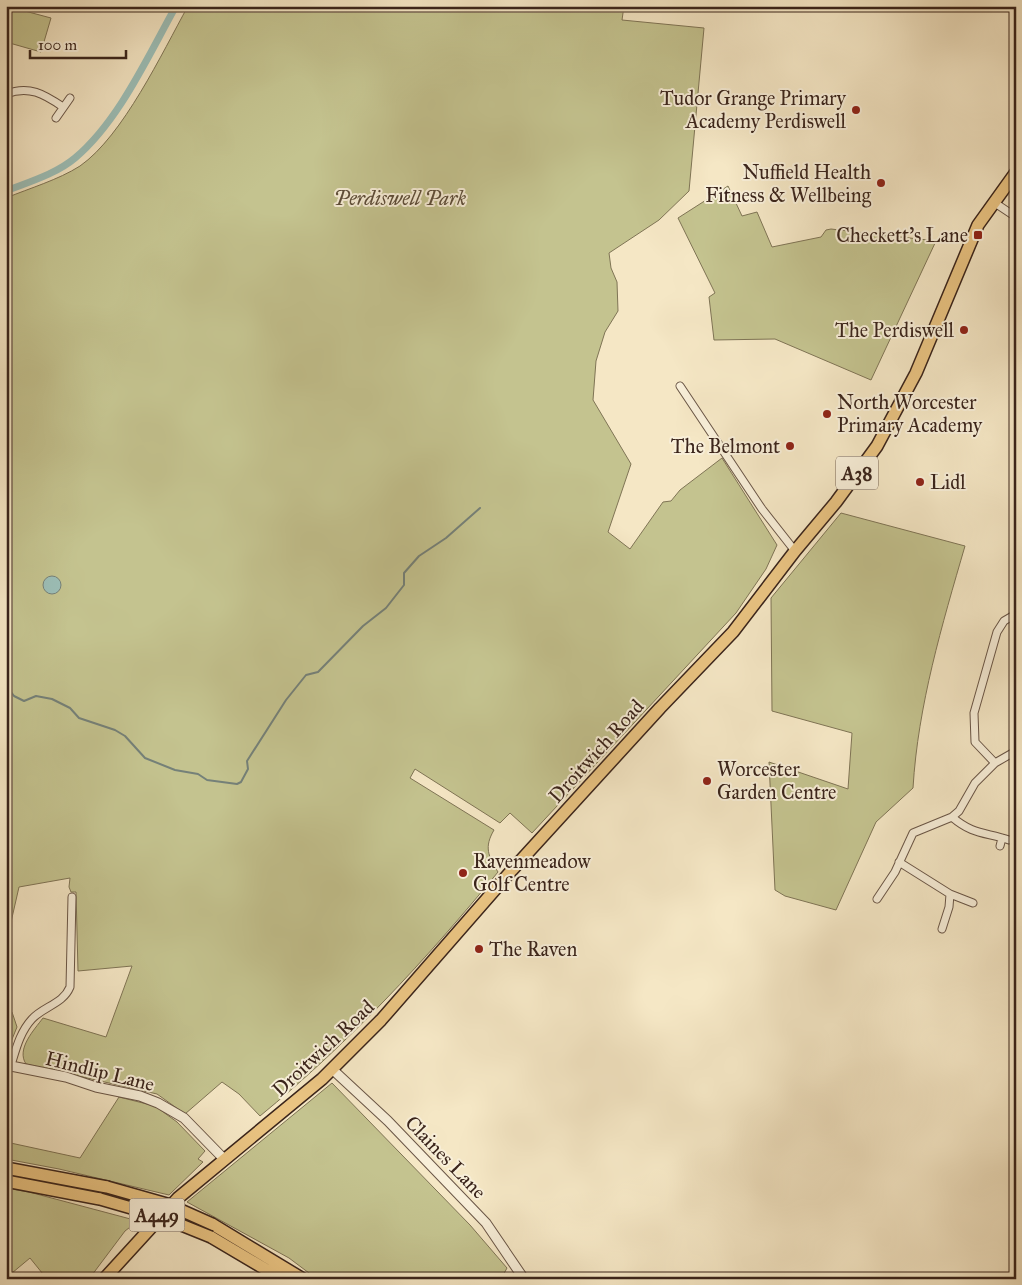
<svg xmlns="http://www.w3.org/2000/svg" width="1022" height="1285" font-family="'IM FELL Great Primer',serif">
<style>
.green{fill:#c4c38f;stroke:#7f7455}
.water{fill:#9cbfb8;stroke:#758179}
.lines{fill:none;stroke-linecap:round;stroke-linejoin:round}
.stream{stroke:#758179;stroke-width:2}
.canal{stroke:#9cbfb8;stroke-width:7}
.minor-casing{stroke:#695546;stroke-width:9}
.tertiary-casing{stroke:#695546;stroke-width:11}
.secondary-casing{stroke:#3a241b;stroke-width:12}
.primary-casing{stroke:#3a241b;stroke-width:14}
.trunk-casing{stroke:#3a241b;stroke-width:14}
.minor{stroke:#f8efd9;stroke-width:7}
.tertiary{stroke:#f8efd9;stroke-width:9}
.secondary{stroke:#f8efd9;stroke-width:10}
.primary{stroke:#eac482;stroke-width:11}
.trunk{stroke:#eac482;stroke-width:11}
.trunk-bridge-casing{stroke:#3a241b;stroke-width:14;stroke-linecap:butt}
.trunk-bridge{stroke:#eac482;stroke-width:11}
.poi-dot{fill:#8f2418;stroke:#f8efd9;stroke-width:2}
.labels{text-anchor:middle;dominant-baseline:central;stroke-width:4;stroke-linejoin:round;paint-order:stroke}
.shield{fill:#f8efd9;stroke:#736154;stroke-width:1}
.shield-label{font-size:19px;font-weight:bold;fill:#3a241b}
.poi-label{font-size:20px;fill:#3a241b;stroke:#f8efd9;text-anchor:end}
.park-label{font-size:20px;font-style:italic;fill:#5c4c38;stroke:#f8efd9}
.street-label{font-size:20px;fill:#3a241b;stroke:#f8efd9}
</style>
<rect width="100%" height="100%" fill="#f5e7c5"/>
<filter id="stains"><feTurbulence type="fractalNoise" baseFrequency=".004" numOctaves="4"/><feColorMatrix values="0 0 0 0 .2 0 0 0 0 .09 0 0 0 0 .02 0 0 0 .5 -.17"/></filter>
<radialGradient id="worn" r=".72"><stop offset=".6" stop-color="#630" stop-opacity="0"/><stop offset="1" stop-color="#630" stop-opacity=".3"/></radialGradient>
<path class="green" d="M6,6L51,18L41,52L6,42Z
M188,6H624L622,20L704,28L689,191L659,220L609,253L611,268L617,282L618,311L605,332L596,361L593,400L631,464L608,532L630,549L663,502L671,501L680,490L722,458L777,545L766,569L736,613L532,833L510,813L500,823L415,769L410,778L494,830C484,847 488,856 498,872C426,960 348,1044 260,1116L239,1094L222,1082L185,1114L157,1094L26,1064C16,1049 34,1030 43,1018L106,1037L132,966L78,971L76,892H71L69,887L70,878L19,887L6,944V198C30,188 58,180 80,166C123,136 162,53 188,6Z
M728,186L742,216L757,212L772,247L821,237L826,230L831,229L936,241L871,380L775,339L714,340L709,297L715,293L678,218Z
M841,513L965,546C942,625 918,705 913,788L876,822L836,910L785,896L775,890L769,762L848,789L852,733L772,711L771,598Z
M6,1010L12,1012L17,1027L6,1054Z
M332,1083L470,1225L507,1268L501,1279H317L289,1258L187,1202Z
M119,1097L155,1106L177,1122L205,1151L198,1159L203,1162L169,1195L59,1169L6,1159V1142L80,1158Z
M6,1188L29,1192L138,1221L125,1231L89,1279H47L30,1258L6,1278Z"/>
<path class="water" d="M43 585a9 9 0 1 1 18 0a9 9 0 1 1-18 0Z"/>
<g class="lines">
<path class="stream" d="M6,685L14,696L24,701L36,696L52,699L70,708L79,718L115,730L125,736L145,758L175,770L198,774L207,780L237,784L241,782L248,769L247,761L286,700L306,675L318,672L363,626L386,608L404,585V573L419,556L446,538L480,508"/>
<path class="canal" d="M6,191C29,182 56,174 75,158C119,121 148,56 176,6"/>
<defs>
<path id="minor" d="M6,94C29,85 44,94 63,107
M56,118L70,98
M995,203L1016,217
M680,386L762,509L795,551
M995,763L975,742L974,713L997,632L1004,621L1016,614
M952,817C973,835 985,832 1009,840
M1000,846L1002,838
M899,862L950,894L949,907L942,929
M950,894L973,903
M877,899L895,872L913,833L952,817L959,811L975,783L995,763L1016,751
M11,1065C16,1049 20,1032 32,1019C44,1006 63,1004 70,987L72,897"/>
<path id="tertiary" d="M6,1065L66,1077L96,1087L140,1096L158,1103L184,1118L224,1159
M332,1069L388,1121L486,1223L524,1279"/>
<path id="secondary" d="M1011,6L1016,7"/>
<path id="primary" d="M104,1279L178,1198L322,1079L381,1020L512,870L660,708L733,632L795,551L836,502L877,446L916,373L978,225L1016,172"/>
<path id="trunk" d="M6,1168L107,1187
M6,1181L100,1199
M212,1224L303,1279
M211,1237L282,1279"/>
</defs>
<use href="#minor" class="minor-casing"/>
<use href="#tertiary" class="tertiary-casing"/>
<use href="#secondary" class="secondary-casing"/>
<use href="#primary" class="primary-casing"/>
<use href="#trunk" class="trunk-casing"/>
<use href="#minor" class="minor"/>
<use href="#tertiary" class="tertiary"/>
<use href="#secondary" class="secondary"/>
<use href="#primary" class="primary"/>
<use href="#trunk" class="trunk"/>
<defs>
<path id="trunk-bridge" d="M107,1187L167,1204L212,1224
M100,1199L159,1216L211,1237"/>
</defs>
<use href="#trunk-bridge" class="trunk-bridge-casing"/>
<use href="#trunk-bridge" class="trunk-bridge"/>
</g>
<g class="poi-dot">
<circle cx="856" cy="110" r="5"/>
<circle cx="881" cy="183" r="5"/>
<rect x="973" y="230" width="10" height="10" rx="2.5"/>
<circle cx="964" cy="330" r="5"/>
<circle cx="827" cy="414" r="5"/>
<circle cx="790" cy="446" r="5"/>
<circle cx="920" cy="482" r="5"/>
<circle cx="707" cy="781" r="5"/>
<circle cx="463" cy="873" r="5"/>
<circle cx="479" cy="949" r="5"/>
</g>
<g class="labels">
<g class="shield">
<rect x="836" y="456.5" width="42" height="33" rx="4"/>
<rect x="129.5" y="1198.5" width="55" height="33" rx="4"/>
</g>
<g class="shield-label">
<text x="857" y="473">A38</text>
<text x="157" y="1215">A449</text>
</g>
<g class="poi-label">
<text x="846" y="98">Tudor Grange Primary<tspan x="846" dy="23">Academy Perdiswell</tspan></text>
<text x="871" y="172">Nuffield Health<tspan x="871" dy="23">Fitness &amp; Wellbeing</tspan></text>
<text x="968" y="235">Checkett's Lane</text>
<text x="954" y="330">The Perdiswell</text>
<text x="837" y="402" text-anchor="start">North Worcester<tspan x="837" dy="23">Primary Academy</tspan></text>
<text x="780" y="446">The Belmont</text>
<text x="930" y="482" text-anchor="start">Lidl</text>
<text x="717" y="769" text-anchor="start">Worcester<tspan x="717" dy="23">Garden Centre</tspan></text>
<text x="473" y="861" text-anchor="start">Ravenmeadow<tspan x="473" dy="23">Golf Centre</tspan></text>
<text x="489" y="949" text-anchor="start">The Raven</text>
</g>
<g class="park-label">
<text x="400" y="198">Perdiswell Park</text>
</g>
<g class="street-label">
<text transform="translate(596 751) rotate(-48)">Droitwich Road</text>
<text transform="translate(323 1048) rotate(-43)">Droitwich Road</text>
<text transform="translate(100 1071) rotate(14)">Hindlip Lane</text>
<text transform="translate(446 1157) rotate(46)">Claines Lane</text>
</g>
</g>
<rect width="1022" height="1285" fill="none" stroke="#f5e7c5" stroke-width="25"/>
<rect x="8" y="8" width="1007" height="1270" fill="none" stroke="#3a241b" stroke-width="2.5"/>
<rect x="12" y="12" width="997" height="1260" fill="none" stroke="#3a241b"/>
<path d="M30 50v8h96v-8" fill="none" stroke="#3a241b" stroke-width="2.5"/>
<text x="38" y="50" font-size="15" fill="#3a241b" stroke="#f8efd9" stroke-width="4" paint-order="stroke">100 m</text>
<rect width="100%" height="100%" filter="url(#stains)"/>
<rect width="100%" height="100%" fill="url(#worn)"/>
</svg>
